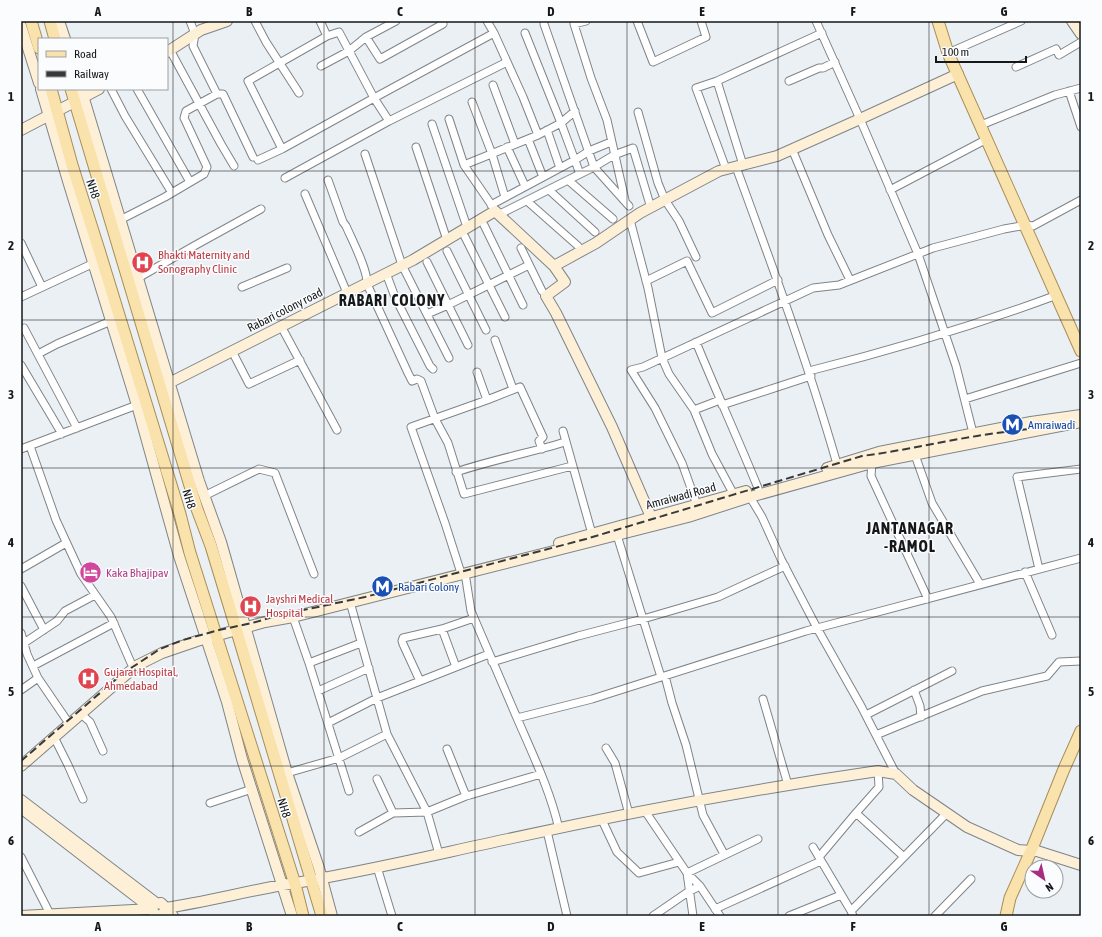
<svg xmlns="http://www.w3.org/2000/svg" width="1102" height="937" font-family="'Asap Condensed',sans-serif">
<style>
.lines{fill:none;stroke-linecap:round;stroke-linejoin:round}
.street-casing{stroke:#7f8488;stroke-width:9}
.secondary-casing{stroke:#7f8488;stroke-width:12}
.primary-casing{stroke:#a88e56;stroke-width:13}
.street{stroke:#fff;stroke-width:7}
.secondary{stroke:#fdf0d6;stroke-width:10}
.primary{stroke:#fae2ad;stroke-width:11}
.rail{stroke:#37393a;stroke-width:2;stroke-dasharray:8 4;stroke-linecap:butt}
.grid{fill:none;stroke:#151718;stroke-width:1;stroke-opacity:0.55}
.labels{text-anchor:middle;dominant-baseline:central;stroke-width:3;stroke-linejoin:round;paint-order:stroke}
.street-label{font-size:12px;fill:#151718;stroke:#fafcfe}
.health-label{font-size:12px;fill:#be3a42;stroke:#fafcfe;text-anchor:start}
.transit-label{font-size:12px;fill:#164399;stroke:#fafcfe;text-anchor:start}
.hotel-label{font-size:12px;fill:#b23c85;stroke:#fafcfe;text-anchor:start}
.district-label{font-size:16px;font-weight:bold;letter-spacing:1px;fill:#151718;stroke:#fafcfe}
.neatline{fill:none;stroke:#151718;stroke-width:1.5}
.grid-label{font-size:13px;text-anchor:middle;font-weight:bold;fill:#151718}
</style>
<rect width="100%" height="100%" fill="#ebf0f4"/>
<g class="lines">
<defs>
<path id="street" d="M190,21L195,34L193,46L217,94
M255,21L266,42L299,93
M320,21L327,36L339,32L374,98L494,33L523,97L538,135L464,165
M487,21L494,33
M586,21L574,24L591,78L607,120L625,200
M637,21L653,62L706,37L701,21
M816,21L860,119L918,254L956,366L973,433
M544,24L594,167L629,206
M525,33L561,123L575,111
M366,37L380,59L443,24L441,21
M170,50L221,144L234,166
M948,53L1021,21
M321,66L349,51L366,37L396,21
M1016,67L1056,49L1059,55L1081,42
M717,81L822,33
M789,81L819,68H823L835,62
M493,85L515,144
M111,89L125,116L172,193
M137,89L190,182
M1069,91L1081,127
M472,102L492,154L505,197
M638,112L658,183L665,200L679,221L696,257
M449,119L464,165L493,207
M986,123L1055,95L1081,88
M432,124L467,227
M547,130L560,168
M538,135L561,123L580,174
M528,139L543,177
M416,147L447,240
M507,147L525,186
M282,149L248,81L327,36
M792,149L828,235L850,280
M365,154L402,265L449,358
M258,160L282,149L374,98L389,121L507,62
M736,167C772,265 808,363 837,464
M726,169L696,88L717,81L743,165
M285,178L389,121
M328,180L343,222L346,226C352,240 368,270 367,284L408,373L412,381L417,379L421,381L435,419L448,443L464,494L572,466
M568,180L613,219
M549,190L595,232
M890,190L987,139
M305,194L345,288L346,294
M527,201L578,246
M491,205L575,160L589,151L611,142
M500,214L594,167L614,155L633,148L651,208
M120,220L165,197L204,174L207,167L186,122L184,118L186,111L217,94H223L253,157
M630,220L648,288L662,358L669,374L694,410L720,400
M484,225L523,305
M465,237L505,317
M21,243L42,287
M521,248L542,291
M447,251L486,330
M427,262L468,345
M386,273L395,297L430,366L433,369
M138,278L194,246L261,209
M646,281L687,261L712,313L778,280
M242,287L287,268
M21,297L94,263
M427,314L448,305L529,265
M281,326L337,430
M24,328L77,428
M495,340L513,389
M696,342C716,391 738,439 758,488
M232,351L249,384L300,360
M38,354L57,344L111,321
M21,365L62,434
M809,371C893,350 976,325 1057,295
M477,372L487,400
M965,399L1081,363
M722,405L811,376
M694,410L712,454L734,495
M563,431L592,534
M30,446L56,520L81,574L111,617L131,663
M21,449L137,405
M915,455L932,503L980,584
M872,463L871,476L928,599
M456,472C492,460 529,453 565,442
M204,496L259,469L275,473L314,574
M750,497L762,517L781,559L817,628L861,706L896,774
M697,505L682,463L655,408L631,370L643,367L813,288L839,285L933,248L1004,229L1026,225L1033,226L1081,200
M616,532L661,677
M21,569L66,543
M1039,569L1017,477L1081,469
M460,570L445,523L411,427L487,400L520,387L543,437L539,441L542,449
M1025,572L1052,635
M465,573L471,611L517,718L592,699L806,631L1081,558
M21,586L44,630
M350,602L387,734L427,812L466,796L470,795L541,774
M293,617L309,663L349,791
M442,629L456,667
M21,633L27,654L38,678L66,719
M21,645L57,621L65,611L95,595
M492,662L578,636L643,619L718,597L785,566
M309,663L361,643
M33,666L114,623
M665,676L672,703L686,745L703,815L724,854
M420,681L403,644L402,641L403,638L442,629L474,618
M21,690L38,678
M914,690L920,706L921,717
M318,691L369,668
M763,699L788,785
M81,714L90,722L103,751
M866,715L952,671
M517,718C533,755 550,790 559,829
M328,723L377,698L489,654
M876,735L982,691L1047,676L1059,662L1081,661
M54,737L68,765L83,799
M606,748L615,763L629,814
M447,749L466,796
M878,771L879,787L856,813L904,857
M287,773L339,758L387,734
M210,803L252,789
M645,811L687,873L700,886L720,916
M393,813L427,812L439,854
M602,820L617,852L639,873L679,862
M547,831L567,916
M359,832L393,813L377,779
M813,847L851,911
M21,857L50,914
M819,857L856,813
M377,867L392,916
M715,909L821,861
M653,916L688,892L700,886
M693,916L687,873L758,839
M789,916L841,895
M853,916L851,911L947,813
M935,916L971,879"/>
<path id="secondary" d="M59,21L65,39
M1072,21L1081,34
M21,26L39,83
M167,52L201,30L227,21
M41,89L68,181L137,405L179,556L227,702L242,759L292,916
M81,89L199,481L221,542L287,773L319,868L332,916
M21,130L99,89
M554,266L596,243L640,213L719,171L777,156L860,119L958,74
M169,383L413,260L495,211L554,266L565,282L546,296L556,313L612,427L651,517
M827,468L879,452L1031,422L1081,415
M559,543L746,491
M21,766L136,666L162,653L197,641L265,622L293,617L688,517L750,497L872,463L1081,422
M21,800L156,903
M21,808L152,909
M165,908C205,902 243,892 283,885C359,873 433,855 508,839C631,812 754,789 878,771L896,774L913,790L967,827L1018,850L1031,851H1037L1081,865
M165,910C163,915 160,916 155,915L152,909L154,904L161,903L164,906L165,910L173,916
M21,916L152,909"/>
<path id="primary" d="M31,21L39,48
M50,21L55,39
M938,21L948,53L1081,351
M51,89L72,165L99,250L180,514L190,553L295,884L303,916
M71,89L197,509L211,546L232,615L322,916
M1006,916L1010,898L1031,851L1064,769L1081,731"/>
</defs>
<use href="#street" class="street-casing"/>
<use href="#secondary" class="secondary-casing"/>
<use href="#primary" class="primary-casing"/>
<use href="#street" class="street"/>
<use href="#secondary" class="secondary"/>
<use href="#primary" class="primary"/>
<path class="rail" d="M21,761L122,674L160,649L183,640L219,630L252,623L280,615L365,597L586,539L862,456C901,451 939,442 977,436C1012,430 1047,428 1081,421"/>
</g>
<path class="grid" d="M173,21V916M324,21V916M475,21V916M627,21V916M778,21V916M929,21V916M21,171H1081M21,320H1081M21,468H1081M21,617H1081M21,766H1081"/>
<defs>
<symbol id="hospital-disc" viewBox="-11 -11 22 22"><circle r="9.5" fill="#e0444e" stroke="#fafcfe"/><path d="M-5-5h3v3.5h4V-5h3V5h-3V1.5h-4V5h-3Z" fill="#fff"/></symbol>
<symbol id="metro-disc" viewBox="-11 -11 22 22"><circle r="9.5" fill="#1a4fb4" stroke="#fafcfe"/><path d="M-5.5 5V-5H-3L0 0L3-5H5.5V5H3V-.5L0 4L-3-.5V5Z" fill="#fff"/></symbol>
<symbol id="hotel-disc" viewBox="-11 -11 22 22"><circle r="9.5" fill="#d1479c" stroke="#fafcfe"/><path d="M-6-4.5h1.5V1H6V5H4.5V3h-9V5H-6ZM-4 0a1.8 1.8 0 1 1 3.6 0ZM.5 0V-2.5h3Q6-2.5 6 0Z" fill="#fff"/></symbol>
</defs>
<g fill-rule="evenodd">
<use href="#hospital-disc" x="130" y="250" width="25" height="25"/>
<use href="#metro-disc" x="1000" y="412" width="25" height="25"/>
<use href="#hotel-disc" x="78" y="560" width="25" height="25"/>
<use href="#metro-disc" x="370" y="574" width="25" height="25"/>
<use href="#hospital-disc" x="238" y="594" width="25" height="25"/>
<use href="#hospital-disc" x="76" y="666" width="25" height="25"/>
</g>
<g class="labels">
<g class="street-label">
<text transform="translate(93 189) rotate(71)">NH8</text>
<text transform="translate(285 310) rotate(-27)">Rabari colony road</text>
<text transform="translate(681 496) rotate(-15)">Amraiwadi Road</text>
<text transform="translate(189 499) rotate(73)">NH8</text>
<text transform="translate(284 808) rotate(72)">NH8</text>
</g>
<g class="health-label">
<text x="158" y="255">Bhakti Maternity and<tspan x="158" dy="14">Sonography Clinic</tspan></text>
<text x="266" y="599">Jayshri Medical<tspan x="266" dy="14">Hospital</tspan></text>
<text x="104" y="672">Gujarat Hospital,<tspan x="104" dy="14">Ahmedabad</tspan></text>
</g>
<g class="transit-label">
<text x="1028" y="425">Amraiwadi</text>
<text x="398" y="587">Rabari Colony</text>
</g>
<g class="hotel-label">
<text x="106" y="573">Kaka Bhajipav</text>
</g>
<g class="district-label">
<text x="392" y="300">RABARI COLONY</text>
<text x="910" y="528">JANTANAGAR<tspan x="910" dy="18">-RAMOL</tspan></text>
</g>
</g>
<rect width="1102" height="937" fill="none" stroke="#fafcfe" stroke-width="44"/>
<rect x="38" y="38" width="130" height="52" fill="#fafcfe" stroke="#9ea0a2"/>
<rect x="46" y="51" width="20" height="6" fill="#fae2ad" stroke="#9ea0a2"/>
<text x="74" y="58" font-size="12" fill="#151718">Road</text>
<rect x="46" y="71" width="20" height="6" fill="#37393a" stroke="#9ea0a2"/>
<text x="74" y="78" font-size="12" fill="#151718">Railway</text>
<g transform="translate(1044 879) rotate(146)"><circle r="19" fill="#fafcfe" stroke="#9ea0a2"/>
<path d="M0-3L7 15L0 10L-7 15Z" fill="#a82c7f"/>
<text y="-6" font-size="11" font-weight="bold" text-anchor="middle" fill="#151718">N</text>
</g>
<path d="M936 56v6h90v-6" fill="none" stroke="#151718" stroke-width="2"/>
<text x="942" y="56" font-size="12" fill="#151718" stroke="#fafcfe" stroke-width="3" paint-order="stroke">100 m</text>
<rect x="22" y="22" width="1058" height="893" class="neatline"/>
<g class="grid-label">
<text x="98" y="16">A</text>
<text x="249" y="16">B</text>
<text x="400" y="16">C</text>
<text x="551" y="16">D</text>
<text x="702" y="16">E</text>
<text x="853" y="16">F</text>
<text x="1004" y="16">G</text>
<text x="11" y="101">1</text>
<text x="1091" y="101">1</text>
<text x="11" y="250">2</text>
<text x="1091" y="250">2</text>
<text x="11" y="399">3</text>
<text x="1091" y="399">3</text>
<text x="11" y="547">4</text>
<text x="1091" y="547">4</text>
<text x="11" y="696">5</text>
<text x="1091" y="696">5</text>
<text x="11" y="845">6</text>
<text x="1091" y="845">6</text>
<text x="98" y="931">A</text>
<text x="249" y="931">B</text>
<text x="400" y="931">C</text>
<text x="551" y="931">D</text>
<text x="702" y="931">E</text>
<text x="853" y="931">F</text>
<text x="1004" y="931">G</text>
</g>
</svg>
